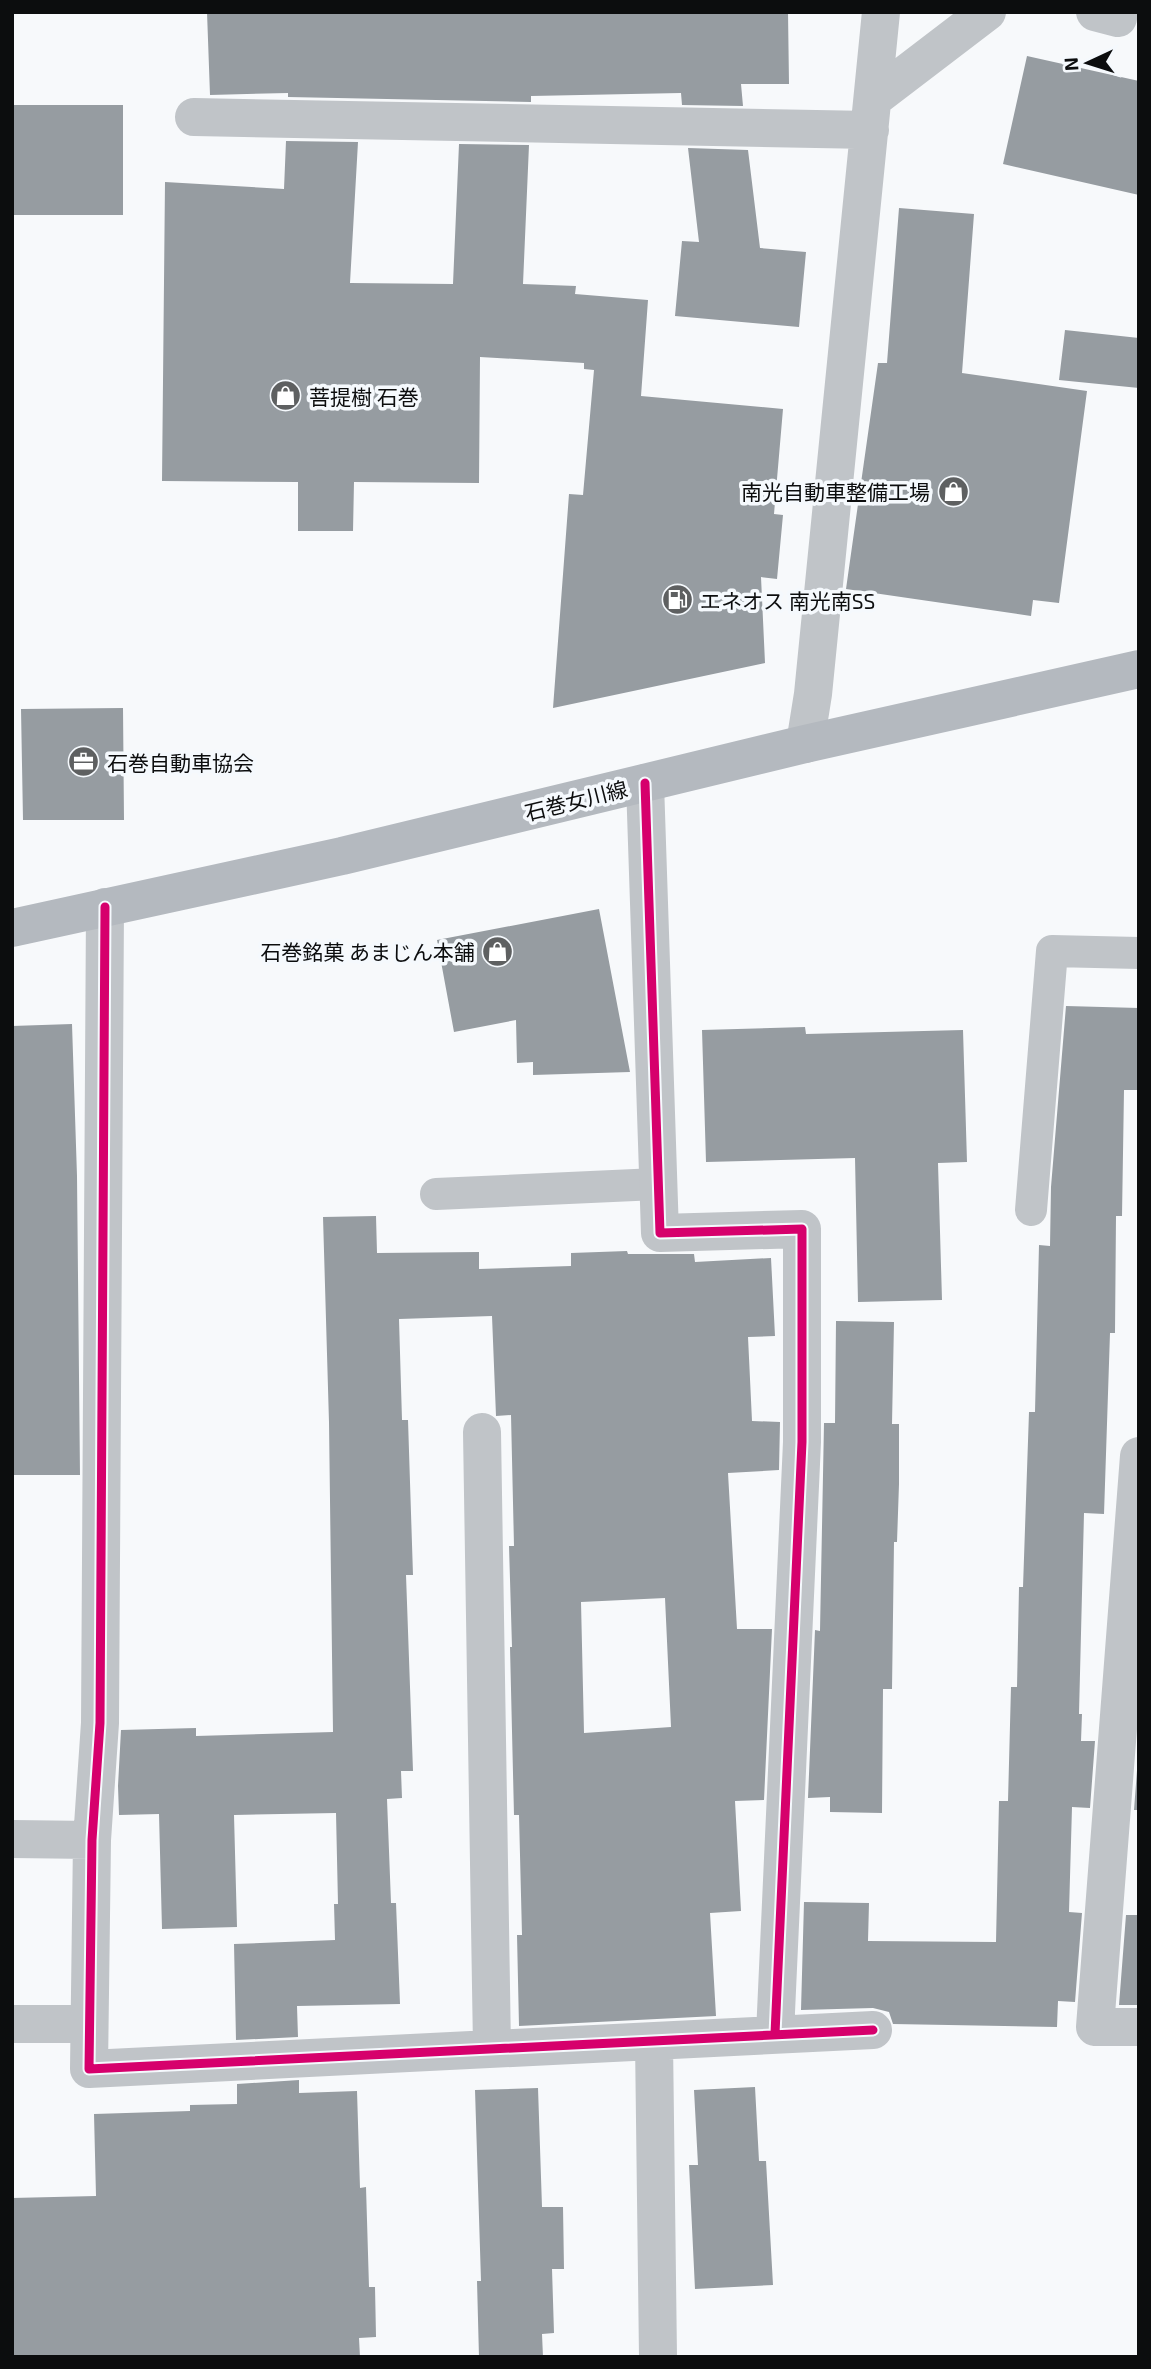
<svg xmlns="http://www.w3.org/2000/svg" width="1151" height="2369" font-family="'Exo 2','Noto Sans JP',sans-serif">
<style>
.building{fill:#969ca1;fill-rule:evenodd}
.lines{fill:none;stroke-linecap:round;stroke-linejoin:round}
.service{stroke:#c0c4c8;stroke-width:32}
.minor{stroke:#c0c4c8;stroke-width:38}
.secondary{stroke:#b4b9bf;stroke-width:38}
.cycleway-casing{stroke:#f5f9fd;stroke-width:13}
.cycleway{stroke:#d6006c;stroke-width:9}
.labels{text-anchor:middle;dominant-baseline:central;stroke-width:7;stroke-linejoin:round;paint-order:stroke}
.poi-label{font-size:21px;fill:#0c0d0e;stroke:#f5f9fd;text-anchor:start}
.street-label{font-size:21px;fill:#0c0d0e;stroke:#f5f9fd}
</style>
<rect width="100%" height="100%" fill="#f7f9fb"/>
<path class="building" d="M207,12H788L789,84H741L743,106L682,105L681,93L531,96V102L288,97V93L210,95Z
M1027,56L1139,81V195L1003,164Z
M12,105H123V215H12Z
M286,141L358,142L350,283L453,284L459,144L529,145L523,284L576,286L575,294L648,300L641,396L783,409L774,514L783,515L777,579L761,577L765,663L553,708L569,494L583,495L594,370L584,369V363L480,357L479,483L354,482L353,531H298V482L162,481L165,182L284,189Z
M688,148L748,150L760,248L806,252L799,327L675,316L682,241L699,242Z
M899,208L974,214L962,373L1087,391L1059,603L1033,600L1031,616L846,589L878,363H887Z
M1065,330L1139,338V388L1059,380Z
M123,708L124,820H23L21,709Z
M599,909L630,1072L533,1075V1062L517,1063L516,1020L454,1032L437,940Z
M1066,1006L1139,1008V1090H1124L1122,1216H1116L1115,1333H1110L1104,1514L1084,1513L1079,1714H1082L1081,1741H1095L1090,1808L1072,1807L1069,1912L1082,1913L1075,2002L1058,2001L1057,2027L893,2024L889,2012L873,2008L801,2010L804,1902L869,1903L868,1941L996,1942L999,1801H1008L1011,1687H1017L1019,1587H1023L1029,1412H1035L1039,1245L1050,1246L1051,1187Z
M72,1024L77,1176L80,1475H12V1026Z
M805,1027L806,1034L963,1030L967,1162L938,1163L942,1300L858,1302L855,1158L706,1162L702,1030Z
M376,1216L377,1253L479,1252V1269L571,1266V1253L627,1251L628,1254H694L695,1262L771,1258L775,1336L748,1337L752,1421L780,1422L779,1470L728,1473L737,1629H772L764,1800L735,1801L741,1911L710,1913L716,2016L519,2026L517,1935H522L519,1815H514L510,1647H512L509,1546H514L511,1415L496,1416L492,1316L399,1319L402,1420H408L413,1575H406L413,1771H401L402,1798L387,1799L391,1903H396L400,2004L297,2006L298,2037L236,2040L234,1944L335,1940L334,1904H338L336,1813L234,1815L237,1927L162,1929L159,1814L119,1815L118,1786L121,1730L196,1728V1736L333,1732L329,1422L323,1217ZM665,1598L671,1727L584,1733L581,1602Z
M836,1321L894,1322L892,1424H899V1484L897,1542H894L892,1689H883L882,1813L830,1812V1797L808,1798L815,1630L820,1631L824,1423H835Z
M1139,1744V1810H1134Z
M1126,1915H1139V2005H1119Z
M299,2080V2093L357,2091L360,2188L366,2187L369,2287H375L376,2337L359,2338L360,2357H12V2198L96,2196L94,2114L190,2111V2105L237,2104V2084Z
M755,2087L759,2161H766L773,2285L695,2289L689,2165H698L694,2090Z
M538,2088L542,2207H563L564,2269H552L554,2333L542,2334L543,2357H479L477,2281H481L475,2090Z"/>
<g class="lines">
<path class="service" d="M436,1194L657,1184
M1031,1210L1052,951L1139,953"/>
<path class="minor" d="M1095,12L1118,18L1119,12
M873,99L987,12
M194,117L870,130
M805,744L813,694L881,12
M645,783L660,1233L802,1229V1442L775,2034
M105,907L100,1723L92,1840L89,2069L873,2030
M482,1432L492,2048
M1139,1456L1095,2027H1139
M12,1839L92,1840
M12,2024H89
M654,2041L658,2357"/>
<path class="secondary" d="M12,928L342,856L805,744L1139,669"/>
<defs>
<path id="cycleway" d="M645,783L660,1233L802,1229V1442L775,2034
M105,907L100,1723L92,1840L89,2069L873,2030"/>
</defs>
<use href="#cycleway" class="cycleway-casing"/>
<use href="#cycleway" class="cycleway"/>
</g>
<defs>
<symbol id="shop-disc" viewBox="-11 -11 22 22"><circle r="9.5" fill="#5e6061" stroke="#f5f9fd"/><path d="M-5-2.5h2.3a2.7 3.5 0 0 1 5.4 0H5L5.5 6h-11ZM-1.5-2.5h3a1.5 2.3 0 0 0-3 0Z" fill="#fff"/></symbol>
<symbol id="fuel-disc" viewBox="-11 -11 22 22"><circle r="9.5" fill="#5e6061" stroke="#f5f9fd"/><path d="M-5.5-6h7V0h2V4h1.3V-2.5L3-4.5l.8-.8L6-3V5H2.5V1h-1V6h-7ZM-4.2-4.7v3.2H.2V-4.7Z" fill="#fff"/></symbol>
<symbol id="office-disc" viewBox="-11 -11 22 22"><circle r="9.5" fill="#5e6061" stroke="#f5f9fd"/><path d="M-6-3h4V-5.5h4V-3h4V5H-6ZM-1-4.5V-3h2v-1.5ZM-6 0V1H6V0Z" fill="#fff"/></symbol>
</defs>
<g fill-rule="evenodd">
<use href="#shop-disc" x="268" y="378" width="35" height="35"/>
<use href="#shop-disc" x="936" y="474" width="35" height="35"/>
<use href="#fuel-disc" x="660" y="582" width="35" height="35"/>
<use href="#office-disc" x="66" y="744" width="35" height="35"/>
<use href="#shop-disc" x="480" y="934" width="35" height="35"/>
</g>
<g class="labels">
<g class="poi-label">
<text x="309" y="396">菩提樹 石巻</text>
<text x="930" y="491" text-anchor="end">南光自動車整備工場</text>
<text x="700" y="600">エネオス 南光南SS</text>
<text x="107" y="762">石巻自動車協会</text>
<text x="475" y="951" text-anchor="end">石巻銘菓 あまじん本舗</text>
</g>
<g class="street-label">
<text transform="translate(576 800) rotate(-14)">石巻女川線</text>
</g>
</g>
<rect width="1151" height="2369" fill="none" stroke="#0c0d0e" stroke-width="28"/>
<g transform="translate(1088 63) rotate(266)" stroke="#f5f9fd" stroke-width="5" paint-order="stroke">
<path d="M0-5L12 26L0 18L-12 26Z" fill="#0c0d0e"/>
<text y="-10" font-size="19" font-weight="bold" text-anchor="middle" fill="#0c0d0e">N</text>
</g>
</svg>
